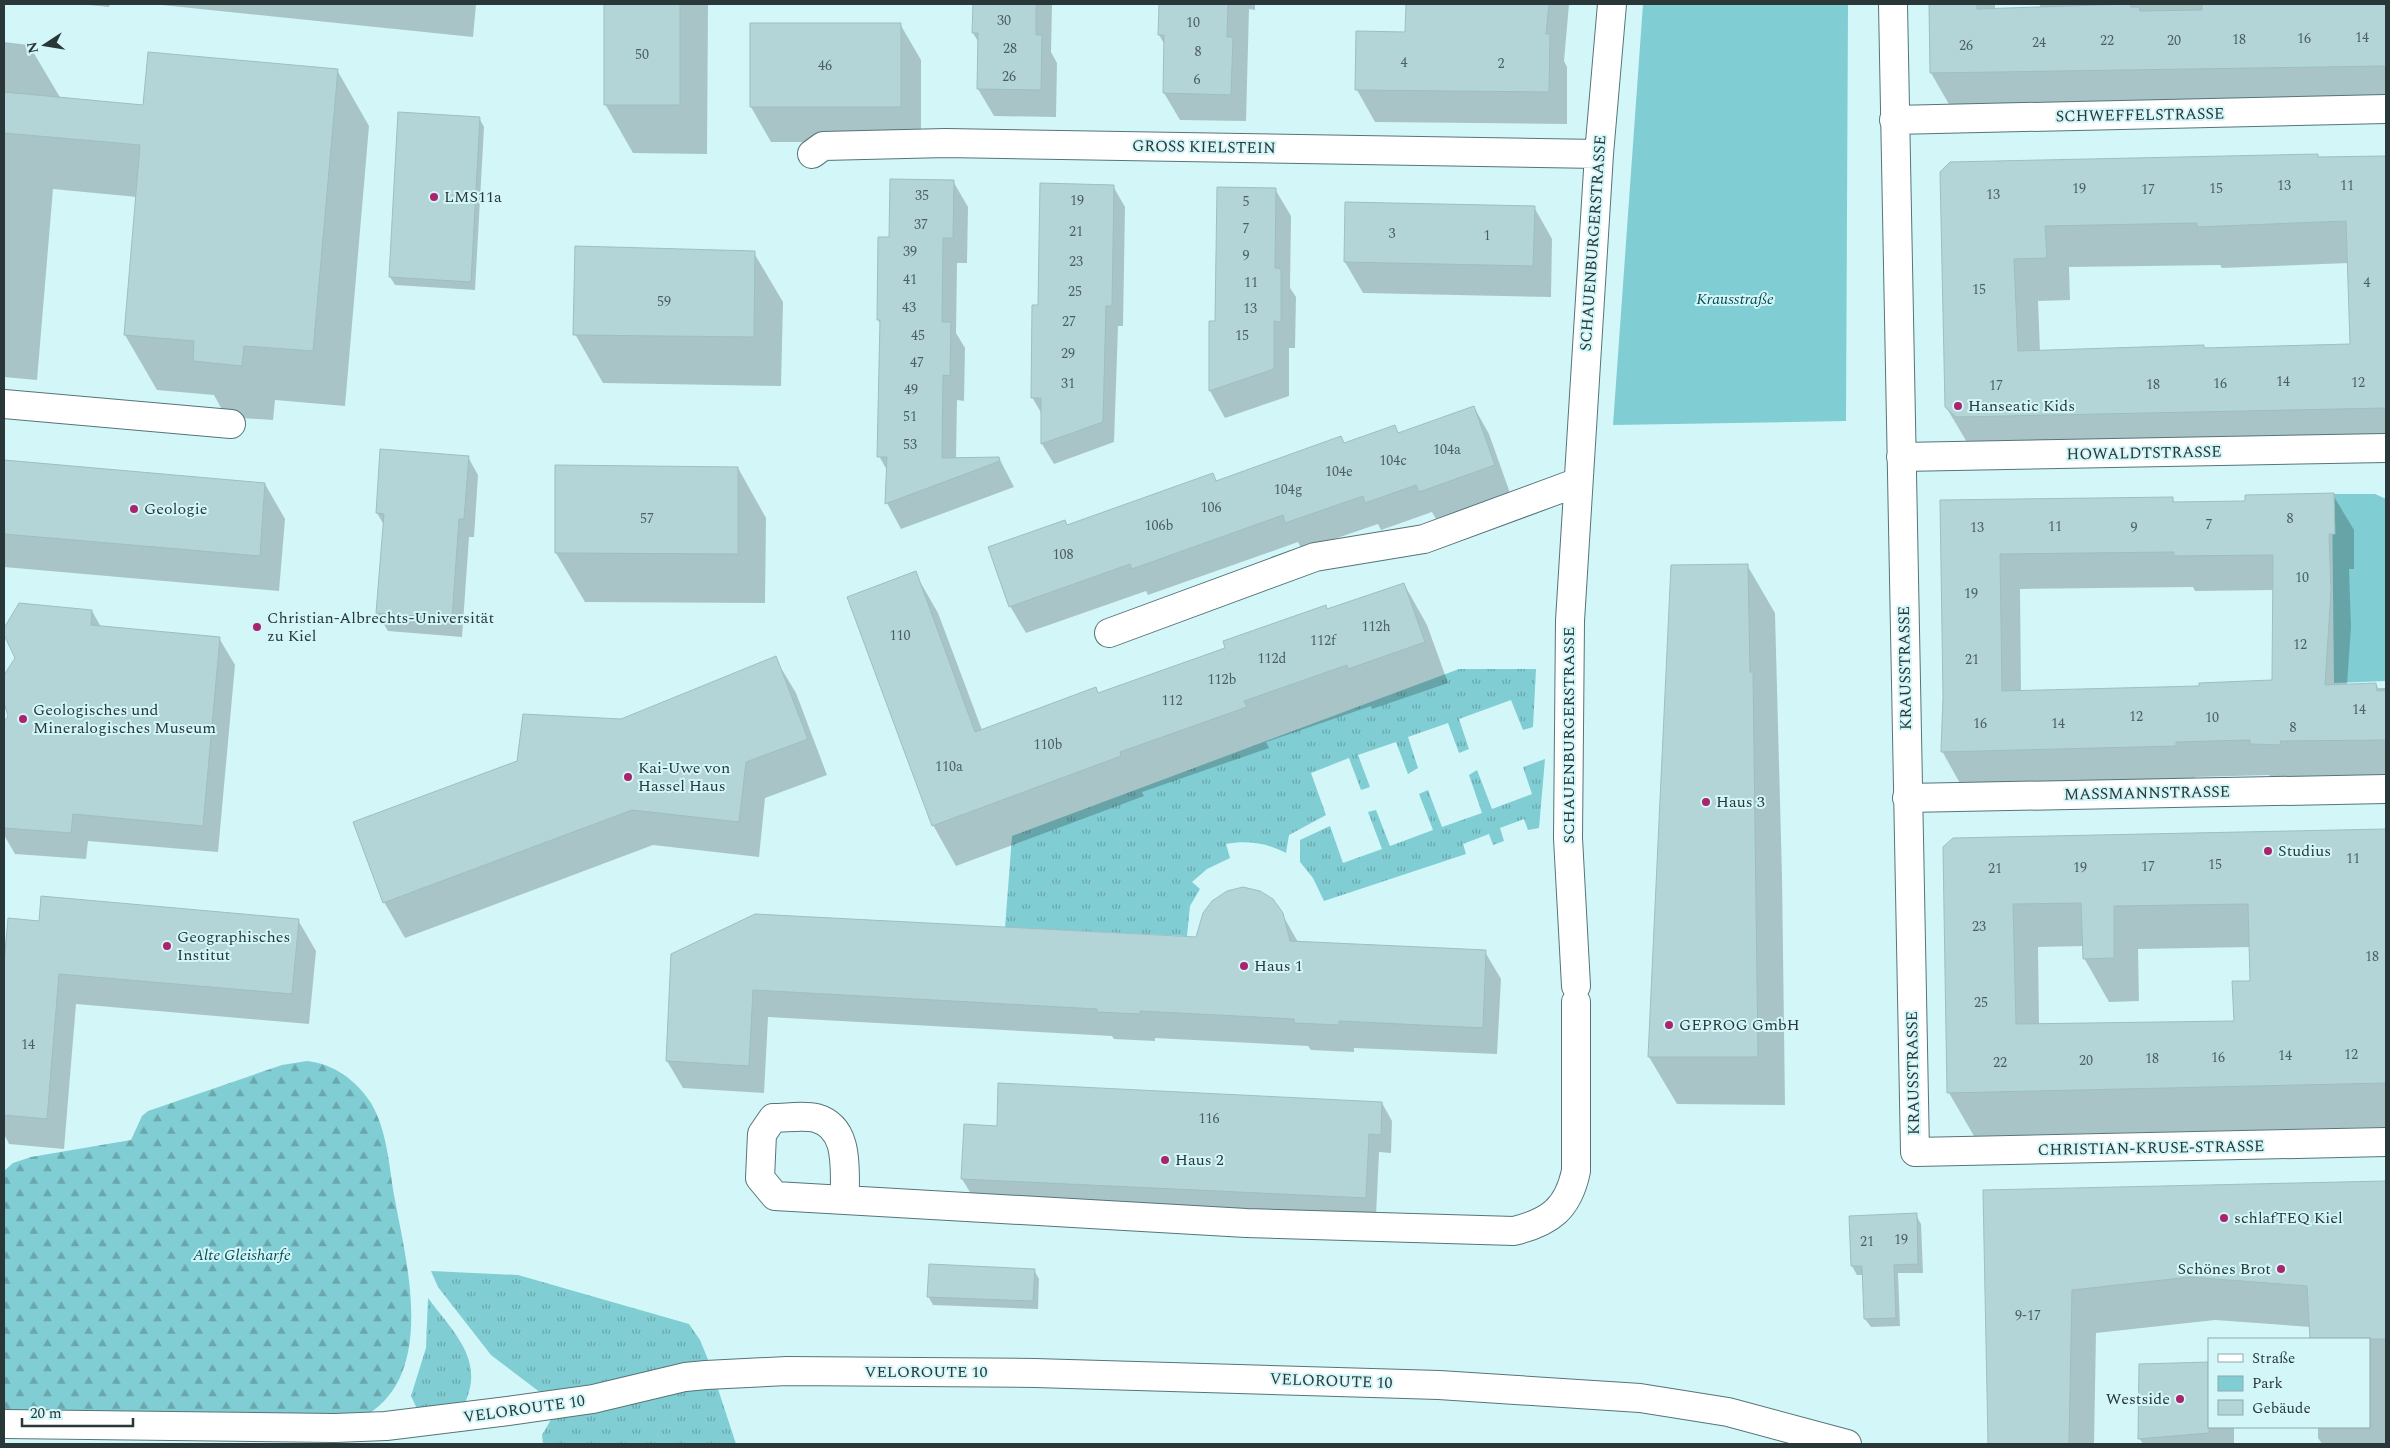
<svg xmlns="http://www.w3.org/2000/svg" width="2390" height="1448" font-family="Spectral,serif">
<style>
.grass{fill:url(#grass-tufts)}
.forest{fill:url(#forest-firs)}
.park{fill:#80cdd3}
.shadow{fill:#0003;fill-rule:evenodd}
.building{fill:#b3d5d8;stroke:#9dbfc1;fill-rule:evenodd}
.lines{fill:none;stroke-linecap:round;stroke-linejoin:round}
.minor-casing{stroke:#557578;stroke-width:30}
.minor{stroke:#fff;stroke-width:28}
.poi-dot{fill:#aa246d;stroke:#d3f6f9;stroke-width:2}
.labels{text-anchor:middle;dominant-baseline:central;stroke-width:4;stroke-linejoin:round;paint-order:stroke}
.number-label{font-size:14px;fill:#4c5e60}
.street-label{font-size:16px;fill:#293738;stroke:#d3f6f9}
.poi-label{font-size:16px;fill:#293738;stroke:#d3f6f9;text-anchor:start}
.park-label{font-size:16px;font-style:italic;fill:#084c51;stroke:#d3f6f9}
</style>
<defs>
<pattern id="grass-tufts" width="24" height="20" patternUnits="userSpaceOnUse" patternTransform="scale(1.25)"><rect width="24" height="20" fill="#80cdd3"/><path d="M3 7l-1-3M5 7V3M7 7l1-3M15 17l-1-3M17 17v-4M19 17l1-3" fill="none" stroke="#69a7ac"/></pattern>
<pattern id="forest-firs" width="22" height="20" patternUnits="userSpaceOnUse" patternTransform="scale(1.25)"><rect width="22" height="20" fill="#80cdd3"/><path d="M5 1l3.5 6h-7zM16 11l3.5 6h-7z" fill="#69a7ac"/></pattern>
</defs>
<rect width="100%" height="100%" fill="#d3f6f9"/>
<path class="grass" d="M1459,669H1536L1533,727L1523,730L1511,700L1459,719L1469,749L1459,753L1448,723L1408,737L1418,768L1408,774L1396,742L1358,755L1370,787L1361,790L1349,758L1311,773L1326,815L1289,835L1286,853C1267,843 1248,840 1226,844L1230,858L1207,869L1192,882L1200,889L1190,906L1187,936L1005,928L1012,836Z
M1545,759L1539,828L1528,830L1524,819L1500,828L1504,841L1493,845L1489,834L1463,844L1466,854L1324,901L1313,878L1300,862V840L1330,826L1343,863L1382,849L1368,812L1376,810L1390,846L1433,830L1419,794L1428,790L1442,827L1482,813L1469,775L1477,770L1492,809L1532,794L1523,767Z
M431,1271L518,1275L689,1324L700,1340L709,1362C653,1370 597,1385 541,1393L491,1355L438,1287Z
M428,1298C453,1332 486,1360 464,1405L418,1411L411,1396L426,1348Z
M717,1386L736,1444H543L542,1435L552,1418L685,1390Z"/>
<path class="forest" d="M307,1061C334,1064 356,1080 371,1103C387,1130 389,1165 394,1195C406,1261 437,1372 367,1415L4,1416V1171L13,1163L31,1157L131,1140L142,1116L148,1111L282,1065Z"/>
<path class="park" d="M1643,4H1848L1846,421L1613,425Z
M2332,494H2375L2386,499V681L2334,683Z"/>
<path class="shadow" d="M79,4H110L109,7Z
M152,4H476L473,37Z
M605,4H708L707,154L633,153L605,104Z
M974,4H1052L1051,52L1057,63L1056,117L994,116L978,89L979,43L973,33Z
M1160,4H1255V10L1249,9L1246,121L1180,120L1164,93L1165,45L1159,35Z
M1492,4H1569L1564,61L1567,67V124L1375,122L1357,90V33L1490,34Z
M1929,4H1995V9L2040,8V4H2386V99L1950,106L1931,73Z
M900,24L921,60V142H771L751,107Z
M4,42L29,45L61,99L145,106L337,70L369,126L345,406L275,400L273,420L226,417L214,395L157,390L125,335L137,197L53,189L37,380L4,377Z
M479,118L484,127L475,290L395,285L390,277Z
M2386,157V450L1971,449L1946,407L1942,173ZM2349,263L2351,346L2040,352L2038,301L2070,300L2069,267L2220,265L2222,268Z
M953,181L968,207L967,263H957L956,333L965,348L964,401L957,400L956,459L999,458L1014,487L901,529L887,503L888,472L879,456L881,325L878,320L879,238H890Z
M1113,186L1125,207L1123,326H1118L1114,442L1054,464L1042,444L1043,416L1032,397L1039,307Z
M1275,189L1291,216L1290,288L1296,297L1295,348H1289V396L1225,418L1210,391V322H1216Z
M1534,207L1552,239L1551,297L1363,293L1345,262Z
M754,253L783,302L781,386L603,383L575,334Z
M1474,407L1489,434L1510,493L1436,519L1432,512L1381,530L1378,524L1302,550L1298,542L1148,595L1146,591L1026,633L1010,606L1067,526L1213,474L1217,482L1344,444L1398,434Z
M468,457L478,475L474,537H469L462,637L388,631L377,613L384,525L377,513Z
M4,460L265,484L285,519L279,591L4,567Z
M738,468L766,518L765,603L585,602L556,553Z
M2333,495L2354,530V569H2349L2351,627L2347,685L2376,684L2378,688H2386V775L2300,776V780L2272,779L2269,775L2195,777V781L1962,787L1942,751L1944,697L1941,501L2172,498L2175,503L2246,502ZM2193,587L2195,591L2274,590L2273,681L2200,687L2021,691L2020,589Z
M1747,565L1775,613L1782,876L1785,1105L1677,1104L1649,1057Z
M915,573L938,613L982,730L1095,688L1099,694L1404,584L1427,625L1448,683L1372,709L1371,706L1266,742L1269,748L1142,792L1144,796L956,866L933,825Z
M19,604L92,611L101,627L219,638L235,665L218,852L88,841L86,859L15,854L4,835V725L10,716L4,700V677L16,659L4,631Z
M775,658L796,693L827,775L765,798L759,857L653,845L405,938L384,902L518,762Z
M2386,830V1127L1974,1136L1949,1093L1953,839ZM2084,946V958L2109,1002L2139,1001L2138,949L2250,947L2252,982L2235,1022L2039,1025L2038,947Z
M1282,914L1298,942L1485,952L1501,979L1497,1054L1354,1048V1052L1311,1050L1308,1046L1155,1038V1041L1114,1039L1112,1036L768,1017L764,1093L683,1088L667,1061L673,955L1197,938Z
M9,920L40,922L298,920L316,951L309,1024L76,1004L64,1149L9,1144L4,1134V977Z
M1382,1103L1392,1121L1391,1153L1379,1152L1376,1216L973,1197L962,1179L998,1127Z
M2386,1182V1444H2322L2318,1438V1427H2369V1339H2312L2311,1327L2215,1320L2096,1333L2094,1444H1989L1984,1191Z
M1916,1215L1921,1224L1923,1273H1898L1900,1326L1871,1327L1865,1319L1864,1275H1857L1852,1266Z
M1034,1270L1039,1279L1038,1309L933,1305L928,1296Z
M2209,1427H2234V1444H2143L2139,1438Z"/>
<path class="building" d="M604,4H680V105H604Z
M973,4H1036V35H1042L1041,90L977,89L978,33H972Z
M1159,4H1228L1227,37H1233L1231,95L1163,93L1164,35H1158Z
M1406,4H1549L1546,34H1550L1549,92L1355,90L1356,31L1405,32Z
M1929,4H1977V9L2130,4L2131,7H2139L2140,11L2202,10V4H2386V66L1930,73Z
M750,23H901V107H750Z
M148,52L338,69L313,351L244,346L242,366L193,361L194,341L124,335L140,145L4,133V92L143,105Z
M398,112L480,117L471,282L389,277Z
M2318,154V157L2386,156V408L1956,417L1945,407L1940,172L1950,162ZM2346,221L2350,344L2204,348V345L2018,351L2014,259L2047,258L2045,226L2197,223V227Z
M890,179L954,180L953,238H943L942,322H951L950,376L943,375L942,458L999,457L1000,461L885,504L887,457H877L880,320H877L878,237H889Z
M1040,183L1114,185L1112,306H1106L1103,422L1041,444V398H1031L1032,305H1038Z
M1217,187L1276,188L1275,268L1281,269V322L1274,321V369L1209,391V321H1215Z
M1345,202L1535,206L1533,266L1344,262Z
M575,246L755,251L754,337L573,335Z
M1474,406L1495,465L1419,492L1416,485L1365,503L1363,496L1285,523L1283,515L1132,569L1130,564L1009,607L988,547L1065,520L1067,525L1213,473L1216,481L1341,436L1344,443L1395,425L1398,433Z
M380,449L469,456L464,519H459L452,619L376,613L384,514L376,513Z
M4,460L265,483L260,556L4,534Z
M555,465L738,467V554L555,553Z
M2334,493L2335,534H2329L2331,591L2325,685L2376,683L2377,691L2386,690V740L2280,741L2281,745L2250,744V740L2176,742V746L1941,752L1943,697L1940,500L2173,497V502L2245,501V495ZM2174,552L2173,556L2273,555L2272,680L2199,683V686L2002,691L2000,554Z
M1748,564L1750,672H1753L1758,1057H1648L1671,565Z
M916,571L975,732L1096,687L1098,693L1225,648L1223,641L1326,605L1327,609L1404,583L1425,642L1348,669L1347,665L1244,701L1247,707L1120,752L1121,756L932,826L847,597Z
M19,603L92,610L91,625L220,637L203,826L73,814L71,833L4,828V722L8,716L4,703V675L15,658L4,635V628Z
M776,656L808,739L746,762L739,822L632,810L383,903L353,822L517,761L523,714L621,719Z
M2386,829V1083L1947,1093L1943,847L1953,838ZM2081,903L2083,959L2114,958V906L2248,904L2250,981H2232L2234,1021L2016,1024L2013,904Z
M1243,887L1260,891L1273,899L1283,913L1290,941L1486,950L1483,1028L1339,1021V1025L1294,1023V1019L1140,1011V1014L1097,1012V1009L753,990L749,1066L666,1061L671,954L755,914L1196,937L1203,913L1212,901L1227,891Z
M41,896L299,919L292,994L59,974L47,1119L4,1115V963L8,918L39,921Z
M998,1083L1382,1102L1381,1135L1369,1134L1366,1198L961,1179L964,1124L997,1126Z
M2386,1181V1339H2310L2307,1286L2190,1277L2072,1290L2069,1444H1988L1983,1190Z
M1917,1213L1918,1264L1894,1265L1896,1318L1864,1319L1862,1266H1851L1849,1216Z
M929,1264L1035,1269L1033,1301L927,1297Z
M2209,1362V1433L2138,1439L2139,1364Z"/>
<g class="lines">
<defs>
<path id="minor" d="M1893,4L1915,1152L2386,1142
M1894,120L2386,109
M812,154L823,146L946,143L1599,154
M4,404L231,424
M1901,457L2386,448
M1109,633L1315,557L1424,539L1576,483
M1907,798L2386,789
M1576,986L1568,838L1570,621L1599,154L1612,4
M845,1199C844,1171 851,1128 816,1118C804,1115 786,1118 773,1118L762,1134L760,1178L775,1196L1246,1223L1514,1231C1550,1222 1568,1209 1576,1171V1002
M4,1424L335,1428L386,1426L508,1411L593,1399L685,1377L706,1375L787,1371L1035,1373L1439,1385L1640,1398L1728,1412L1847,1444"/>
</defs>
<use href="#minor" class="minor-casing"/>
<use href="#minor" class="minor"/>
</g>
<g class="poi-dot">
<circle cx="434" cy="197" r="5"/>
<circle cx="1958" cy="406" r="5"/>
<circle cx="134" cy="509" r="5"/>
<circle cx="257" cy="627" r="5"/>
<circle cx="23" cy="719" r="5"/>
<circle cx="628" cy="777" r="5"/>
<circle cx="1706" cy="802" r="5"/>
<circle cx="2268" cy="851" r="5"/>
<circle cx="167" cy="946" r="5"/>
<circle cx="1244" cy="966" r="5"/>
<circle cx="1669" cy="1025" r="5"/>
<circle cx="1165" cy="1160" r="5"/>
<circle cx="2224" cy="1218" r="5"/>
<circle cx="2281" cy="1269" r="5"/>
<circle cx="2180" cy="1399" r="5"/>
</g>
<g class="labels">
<g class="number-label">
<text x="1004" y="20">30</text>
<text x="1193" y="22">10</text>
<text x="2362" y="37">14</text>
<text x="2304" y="38">16</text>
<text x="2239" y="39">18</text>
<text x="2107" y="40">22</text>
<text x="2174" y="40">20</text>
<text x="2039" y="42">24</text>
<text x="1966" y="45">26</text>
<text x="1010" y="48">28</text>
<text x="1198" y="51">8</text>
<text x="642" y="54">50</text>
<text x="1404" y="62">4</text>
<text x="1501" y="63">2</text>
<text x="825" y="65">46</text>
<text x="1009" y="76">26</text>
<text x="1197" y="79">6</text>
<text x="2284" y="185">13</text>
<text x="2347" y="185">11</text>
<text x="2079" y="188">19</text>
<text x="2216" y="188">15</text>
<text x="2148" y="189">17</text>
<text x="1993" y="194">13</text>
<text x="922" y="195">35</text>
<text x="1077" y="200">19</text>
<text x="1246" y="201">5</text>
<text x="921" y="224">37</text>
<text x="1246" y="228">7</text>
<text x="1076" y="231">21</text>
<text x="1392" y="233">3</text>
<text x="1487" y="235">1</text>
<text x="910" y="251">39</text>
<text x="1246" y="255">9</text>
<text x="1076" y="261">23</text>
<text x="910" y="279">41</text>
<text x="1251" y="282">11</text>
<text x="2367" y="282">4</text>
<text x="1979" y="289">15</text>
<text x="1075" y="291">25</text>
<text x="664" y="301">59</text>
<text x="909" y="307">43</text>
<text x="1250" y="308">13</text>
<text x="1069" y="321">27</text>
<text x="918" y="335">45</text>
<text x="1242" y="335">15</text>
<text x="1068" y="353">29</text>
<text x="917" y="362">47</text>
<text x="2283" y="381">14</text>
<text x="2358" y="382">12</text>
<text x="1068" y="383">31</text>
<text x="2220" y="383">16</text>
<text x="2153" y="384">18</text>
<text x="1996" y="385">17</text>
<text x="911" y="389">49</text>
<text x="910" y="416">51</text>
<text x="910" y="444">53</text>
<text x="1447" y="449">104a</text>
<text x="1393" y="460">104c</text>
<text x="1339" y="471">104e</text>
<text x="1288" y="489">104g</text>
<text x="1211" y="507">106</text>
<text x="647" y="518">57</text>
<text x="2290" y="518">8</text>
<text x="2209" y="524">7</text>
<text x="1159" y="525">106b</text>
<text x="2055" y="526">11</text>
<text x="1977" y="527">13</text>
<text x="2134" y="527">9</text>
<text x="1063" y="554">108</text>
<text x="2302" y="577">10</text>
<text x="1971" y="593">19</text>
<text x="1376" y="626">112h</text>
<text x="900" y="635">110</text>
<text x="1323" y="640">112f</text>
<text x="2300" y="644">12</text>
<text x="1272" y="658">112d</text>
<text x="1972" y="659">21</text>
<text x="1222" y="679">112b</text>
<text x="1172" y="700">112</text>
<text x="2359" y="709">14</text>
<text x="2136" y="716">12</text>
<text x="2212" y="717">10</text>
<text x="1980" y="723">16</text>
<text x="2058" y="723">14</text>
<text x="2293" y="727">8</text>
<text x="1048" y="744">110b</text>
<text x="949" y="766">110a</text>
<text x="2353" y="858">11</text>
<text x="2215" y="864">15</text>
<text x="2148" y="866">17</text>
<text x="2080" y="867">19</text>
<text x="1995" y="868">21</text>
<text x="1979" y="926">23</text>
<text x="2372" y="956">18</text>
<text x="1981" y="1002">25</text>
<text x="28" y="1044">14</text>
<text x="2351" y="1054">12</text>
<text x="2285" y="1055">14</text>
<text x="2218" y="1057">16</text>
<text x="2152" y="1058">18</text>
<text x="2086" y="1060">20</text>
<text x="2000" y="1062">22</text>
<text x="1209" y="1118">116</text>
<text x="1901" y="1239">19</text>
<text x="1867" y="1241">21</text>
<text x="2028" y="1315">9-17</text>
</g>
<g class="street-label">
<text transform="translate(2140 115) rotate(-1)">SCHWEFFELSTRASSE</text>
<text transform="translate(1204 147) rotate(1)">GROSS KIELSTEIN</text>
<text transform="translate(1593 243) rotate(-86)">SCHAUENBURGERSTRASSE</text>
<text transform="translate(2144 453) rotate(-1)">HOWALDTSTRASSE</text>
<text transform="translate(1905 668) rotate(-91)">KRAUSSTRASSE</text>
<text transform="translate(1569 735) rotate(-90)">SCHAUENBURGERSTRASSE</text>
<text transform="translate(2147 793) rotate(-1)">MASSMANNSTRASSE</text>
<text transform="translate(1913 1073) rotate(-91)">KRAUSSTRASSE</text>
<text transform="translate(2151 1148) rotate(-1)">CHRISTIAN-KRUSE-STRASSE</text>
<text x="926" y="1372">VELOROUTE 10</text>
<text transform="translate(1331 1381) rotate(2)">VELOROUTE 10</text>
<text transform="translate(524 1409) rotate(-8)">VELOROUTE 10</text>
</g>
<g class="poi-label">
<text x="444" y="197">LMS11a</text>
<text x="1968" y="406">Hanseatic Kids</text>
<text x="144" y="509">Geologie</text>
<text x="267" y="618">Christian-Albrechts-Universität<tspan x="267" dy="18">zu Kiel</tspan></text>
<text x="33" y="710">Geologisches und<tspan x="33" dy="18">Mineralogisches Museum</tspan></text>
<text x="638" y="768">Kai-Uwe von<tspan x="638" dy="18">Hassel Haus</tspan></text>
<text x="1716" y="802">Haus 3</text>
<text x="2278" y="851">Studius</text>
<text x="177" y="937">Geographisches<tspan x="177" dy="18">Institut</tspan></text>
<text x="1254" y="966">Haus 1</text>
<text x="1679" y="1025">GEPROG GmbH</text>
<text x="1175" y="1160">Haus 2</text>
<text x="2234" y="1218">schlafTEQ Kiel</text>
<text x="2271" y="1269" text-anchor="end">Schönes Brot</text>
<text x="2170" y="1399" text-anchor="end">Westside</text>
</g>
<g class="park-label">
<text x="1735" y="299">Krausstraße</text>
<text x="242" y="1255">Alte Gleisharfe</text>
</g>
</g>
<rect width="2390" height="1448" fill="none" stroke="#293738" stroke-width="10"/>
<rect x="2208" y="1338" width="162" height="90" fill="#d3f6f9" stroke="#8faaac"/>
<rect x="2218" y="1354" width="25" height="8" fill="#ffffff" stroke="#8faaac"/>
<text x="2252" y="1363" font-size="15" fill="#293738">Straße</text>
<rect x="2218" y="1376" width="25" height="15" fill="#80cdd3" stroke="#8faaac"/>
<text x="2252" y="1388" font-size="15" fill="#293738">Park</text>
<rect x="2218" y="1400" width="25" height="15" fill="#b3d5d8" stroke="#8faaac"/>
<text x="2252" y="1413" font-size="15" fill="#293738">Gebäude</text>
<g transform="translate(45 45) rotate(258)" stroke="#d3f6f9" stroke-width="4" paint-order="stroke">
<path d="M0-4L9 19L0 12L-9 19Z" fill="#293738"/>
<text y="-8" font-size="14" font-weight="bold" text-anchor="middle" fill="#293738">N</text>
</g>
<path d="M22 1418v8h111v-8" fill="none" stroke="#293738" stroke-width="2.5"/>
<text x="30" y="1418" font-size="15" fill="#293738" stroke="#d3f6f9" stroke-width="4" paint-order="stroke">20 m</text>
</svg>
